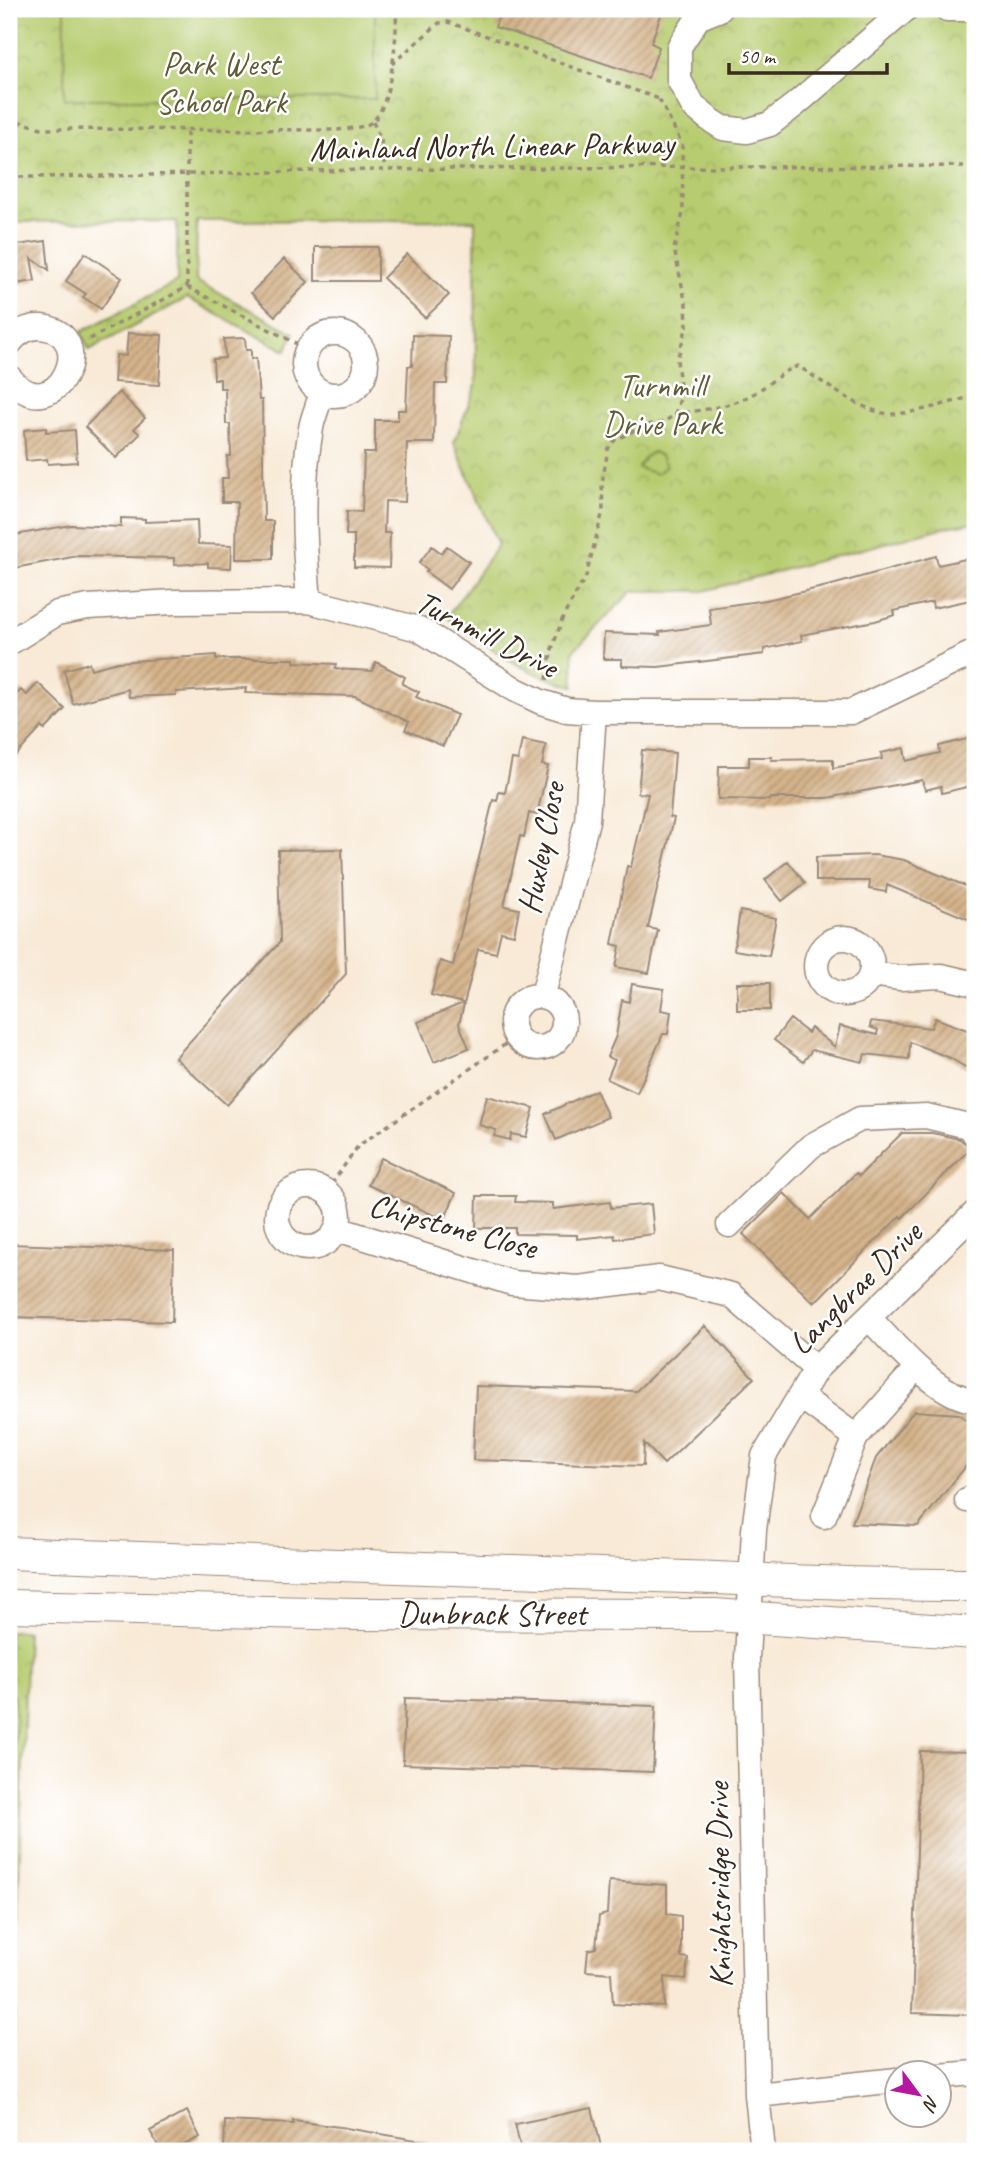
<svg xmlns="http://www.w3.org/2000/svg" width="984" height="2160" font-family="Caveat,sans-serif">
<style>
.park{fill:url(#park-crowns);stroke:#797b47;stroke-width:2}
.pitch{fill:#b7cc70;stroke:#797b47;stroke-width:2}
.building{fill:url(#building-hatch)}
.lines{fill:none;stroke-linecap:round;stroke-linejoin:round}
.minor-casing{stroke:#9a8a7a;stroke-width:27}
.major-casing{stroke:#9a8a7a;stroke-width:34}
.path{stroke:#9a8a7a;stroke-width:3.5;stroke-dasharray:5 5;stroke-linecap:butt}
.minor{stroke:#fff;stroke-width:24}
.major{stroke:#fff;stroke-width:32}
.labels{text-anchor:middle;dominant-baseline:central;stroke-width:5;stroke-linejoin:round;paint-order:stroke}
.park-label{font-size:33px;fill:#605b37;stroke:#fff}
.street-label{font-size:33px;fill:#3b2a1e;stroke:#fff}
</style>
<defs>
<pattern id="park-crowns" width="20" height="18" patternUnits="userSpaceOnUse" patternTransform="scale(1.75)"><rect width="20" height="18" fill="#b7cc70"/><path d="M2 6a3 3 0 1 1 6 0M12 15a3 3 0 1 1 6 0" fill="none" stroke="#9eaf61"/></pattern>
<pattern id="building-hatch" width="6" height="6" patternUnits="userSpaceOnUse" patternTransform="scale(1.75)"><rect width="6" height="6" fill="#d5b48b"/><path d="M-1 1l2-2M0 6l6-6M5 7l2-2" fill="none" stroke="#ae9371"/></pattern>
</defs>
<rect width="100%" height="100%" fill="#fff"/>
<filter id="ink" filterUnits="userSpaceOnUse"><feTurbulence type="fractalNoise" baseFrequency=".0143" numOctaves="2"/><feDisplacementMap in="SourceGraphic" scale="14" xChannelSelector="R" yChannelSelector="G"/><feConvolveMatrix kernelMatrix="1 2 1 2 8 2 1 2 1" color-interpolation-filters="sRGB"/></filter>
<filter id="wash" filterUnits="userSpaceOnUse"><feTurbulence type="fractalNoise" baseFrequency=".00686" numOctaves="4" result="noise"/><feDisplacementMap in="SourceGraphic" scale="28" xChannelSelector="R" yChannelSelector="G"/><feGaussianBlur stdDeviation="1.57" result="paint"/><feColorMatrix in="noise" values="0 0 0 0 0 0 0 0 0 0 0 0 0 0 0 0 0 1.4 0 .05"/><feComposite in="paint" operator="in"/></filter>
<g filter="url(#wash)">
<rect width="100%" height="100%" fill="#f8ead7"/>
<path class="park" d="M9,9H975V522L942,528L704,591H632L573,651L574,686C521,674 490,647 447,617L498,545L454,443L476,385L475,220L197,221L196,281L294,333L286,351L187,298L89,350L81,332L177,282V221L9,222Z
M9,1631H27L12,2094H9Z"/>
<path class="pitch" d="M65,9H375V99H64Z
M653,452L661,456L666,466L657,474L638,468L645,457Z
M9,1694L13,1695L16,1718L14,1747L16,1774L15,1810L9,1828Z"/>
<g id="blocks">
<path class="building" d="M501,9H663L651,43L659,47L648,78L495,27Z
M46,241L49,270L31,258L35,281L9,285V246Z
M315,247H378V281H315Z
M85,253L122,278L101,309L83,297L86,294L66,281Z
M407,254L449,295L425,318L383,278Z
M284,259L308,282L275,316L251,293Z
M128,333L162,335L159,385L114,382L116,355L126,356Z
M413,335L449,336L447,384H435L434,443H407L405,502L385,501L384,533H390L389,568L354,567V535H346L347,511L362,512L364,453H375V420H398V410H406L408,366H412Z
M245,338L246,350H251V359L256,358L259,400H262L264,521H273V559H236L237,502H222V478H228L227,456H231L230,424H226L225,388H220V379H214L213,359L225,358L224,339Z
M119,392L145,418L134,429L140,434L116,458L85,427Z
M46,428V432L75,430L77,462L48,464L47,459L26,461L24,430Z
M121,518L145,519V522L197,520L198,544L232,545L231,568L208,567V563L174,565V558L78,556L9,569V536L71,525L121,527Z
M432,546L441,553L447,546L469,562L449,589L426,572L428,570L419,563Z
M936,556L938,565L975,557V599L933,608L932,602L894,611L895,615L875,621L801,635L802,641L764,649V654L658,667L622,666V659H603L604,633L660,635L659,632L711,625L709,608L766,600L832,585Z
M216,655V659H294V662L336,664L335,669L372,671L376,662L405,677L402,684L419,692L416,697L457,715L443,746L405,730L409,722L355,696L245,693L246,688L176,692V695L129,697L128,689L73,704L64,670L89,663L91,669L118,662Z
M38,683L65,709L45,730L42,727L9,763V702L21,690L27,695Z
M971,738L975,754V785L942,793L941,786L925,790L922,780L827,798H770V800L718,799L719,766H749V757H772L771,760L833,759V768L882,759L881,753L904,748L906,761L940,753L939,746Z
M522,740L546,745L542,765L548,766L537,815L529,813L524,837L520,836L504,906L519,909L514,935L501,932L496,953L478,949L459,1024L469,1048L434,1062L418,1022L463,1003L431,995L440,961L453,965L493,800L497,801L499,792L505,793L512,759L518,760Z
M642,750L675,753L670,817L674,818L648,928L658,930L649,973L616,967L620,946L612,944L627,866L631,867L648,794L638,793Z
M342,849L346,974L227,1105L175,1058L280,942L278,850Z
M875,855L904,860L975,890V922L887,885L886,892L869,889L870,881H816V857Z
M788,861L805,883L782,901L765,880Z
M740,911L776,918L769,956L734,950Z
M737,983H770V1010H737Z
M632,984L664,989L661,1010L671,1012L668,1034H663L637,1093L607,1079L615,1060L607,1057L616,1036L622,1000L629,1002Z
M935,1018L975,1033V1073L950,1058L910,1042L909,1059L865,1054L863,1062L812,1050L803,1062L774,1040L790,1019L808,1033L811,1028L835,1047L840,1026L877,1035L878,1030L870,1027L871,1021L931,1028Z
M596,1090L608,1117L556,1140L545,1114Z
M487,1096L534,1108L526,1137L511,1134L510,1140L494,1136L496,1130L479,1125Z
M902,1133H932L960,1139L971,1148L902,1218L900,1216L814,1303L743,1234L784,1193L810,1219L856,1173L859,1176Z
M381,1158L456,1193L444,1220L368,1185Z
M477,1196H516L515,1202L553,1203V1209L610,1202L611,1208L651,1204L654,1234L615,1239L614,1235L577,1239V1235L515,1234V1228H476Z
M9,1244L174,1250L172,1322L9,1317Z
M705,1326L754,1378L664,1464L644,1443L643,1466L473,1460L476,1386L636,1391Z
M914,1411L959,1414L975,1427V1455L918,1526L852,1523L876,1458Z
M405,1698L656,1706L653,1772L403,1764Z
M920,1751L975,1752L969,2015L912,2013Z
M609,1881L667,1885V1914L681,1916V1957L688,1958L686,1979L665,1977L664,2007L613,2004L611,1973L586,1971L588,1950L596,1948L599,1916L607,1914Z
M592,2108L602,2151H538L537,2146L521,2150L515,2124Z
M187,2111L200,2137L172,2151H161L150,2131Z
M225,2121L293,2124V2121L340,2127L428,2142L427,2151H224Z"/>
</g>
</g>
<g filter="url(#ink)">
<use href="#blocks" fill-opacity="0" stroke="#9a8a7a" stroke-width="2"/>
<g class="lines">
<defs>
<path id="minor" d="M720,9L698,18L679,47V80L693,106L709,119L723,128L747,131L770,124L796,104L906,9
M947,9H975
M304 364a31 31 0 1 1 62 0a31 31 0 1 1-62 0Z
M9,344C17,333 27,326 41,327C103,333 54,434 9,377
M309,601C304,544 301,485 311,428C313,416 319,404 322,392
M9,643L57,613L88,607L174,602L309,601L419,629L516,690L541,702L567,710L594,712H851L975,652
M816 966a28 28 0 1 1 56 0a28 28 0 1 1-56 0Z
M871,974L901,978L941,976L975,984
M543,995L587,821L594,712
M512 1022a26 26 0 1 1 52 0a26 26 0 1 1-52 0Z
M277 1217a31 31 0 1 1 62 0a31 31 0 1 1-62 0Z
M729,1225L811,1146L860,1119L926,1116L968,1126L975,1134
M337,1229L512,1283L578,1288L659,1278L731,1295L816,1369
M869,1318C894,1344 938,1398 975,1400
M800,1396L856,1437L824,1516
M856,1437L906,1380
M967,1500L975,1497
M939,2076L975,2073
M757,2095L897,2080
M763,2151L757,2095L747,1658L754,1530L764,1456L816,1369L975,1213"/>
<path id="major" d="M9,1553C234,1563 459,1571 685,1577C782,1580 878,1586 975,1585
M9,1606L356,1614L715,1615L975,1633"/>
</defs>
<use href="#minor" class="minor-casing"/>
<use href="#major" class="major-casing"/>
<path class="path" d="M9,43L11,108L20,122L45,129L338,130C349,128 365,129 374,120C391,105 398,32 396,9
M392,64L439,23L448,22L659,99
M373,122L381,140L385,170
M9,163L20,122
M9,177C134,177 259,171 384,170C581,167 778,167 975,166
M187,287V129
M187,287L307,349
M90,339L187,287
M675,414C702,410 733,407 756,392C771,383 781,372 798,366C822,381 866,416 895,414C923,412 949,402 975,396
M547,680L551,652L563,617L586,576L603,511L602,483L608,449L615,440L645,425L663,423L675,414L681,396L677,360L687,326L686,304L674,249L683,213L682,144L659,99
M326,1192L358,1146L516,1037"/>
<use href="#minor" class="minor"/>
<use href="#major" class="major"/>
</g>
</g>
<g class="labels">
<g class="park-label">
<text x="221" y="64">Park West<tspan x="221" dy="38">School Park</tspan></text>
<text x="662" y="386">Turnmill<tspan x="662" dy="38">Drive Park</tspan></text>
</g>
<g class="street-label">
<text transform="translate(492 146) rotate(-1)">Mainland North Linear Parkway</text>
<text transform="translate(487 634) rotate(27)">Turnmill Drive</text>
<text transform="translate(541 848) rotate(-79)">Huxley Close</text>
<text transform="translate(453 1226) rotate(15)">Chipstone Close</text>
<text transform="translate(855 1288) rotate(-45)">Langbrae Drive</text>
<text x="492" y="1614">Dunbrack Street</text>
<text transform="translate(719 1885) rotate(-91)">Knightsridge Drive</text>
</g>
</g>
<rect width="984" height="2160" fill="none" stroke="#fff" stroke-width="35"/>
<g transform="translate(918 2094) rotate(122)"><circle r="33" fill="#ffffff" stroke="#b1aaa5" stroke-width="2"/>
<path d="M0-5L12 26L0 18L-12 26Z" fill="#b5179e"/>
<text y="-10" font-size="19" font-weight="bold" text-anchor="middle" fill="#3b2a1e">N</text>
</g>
<path d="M729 63v10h158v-10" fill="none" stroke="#3b2a1e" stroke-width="3.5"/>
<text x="739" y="63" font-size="21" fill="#3b2a1e" stroke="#ffffff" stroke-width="5" paint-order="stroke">50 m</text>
</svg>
